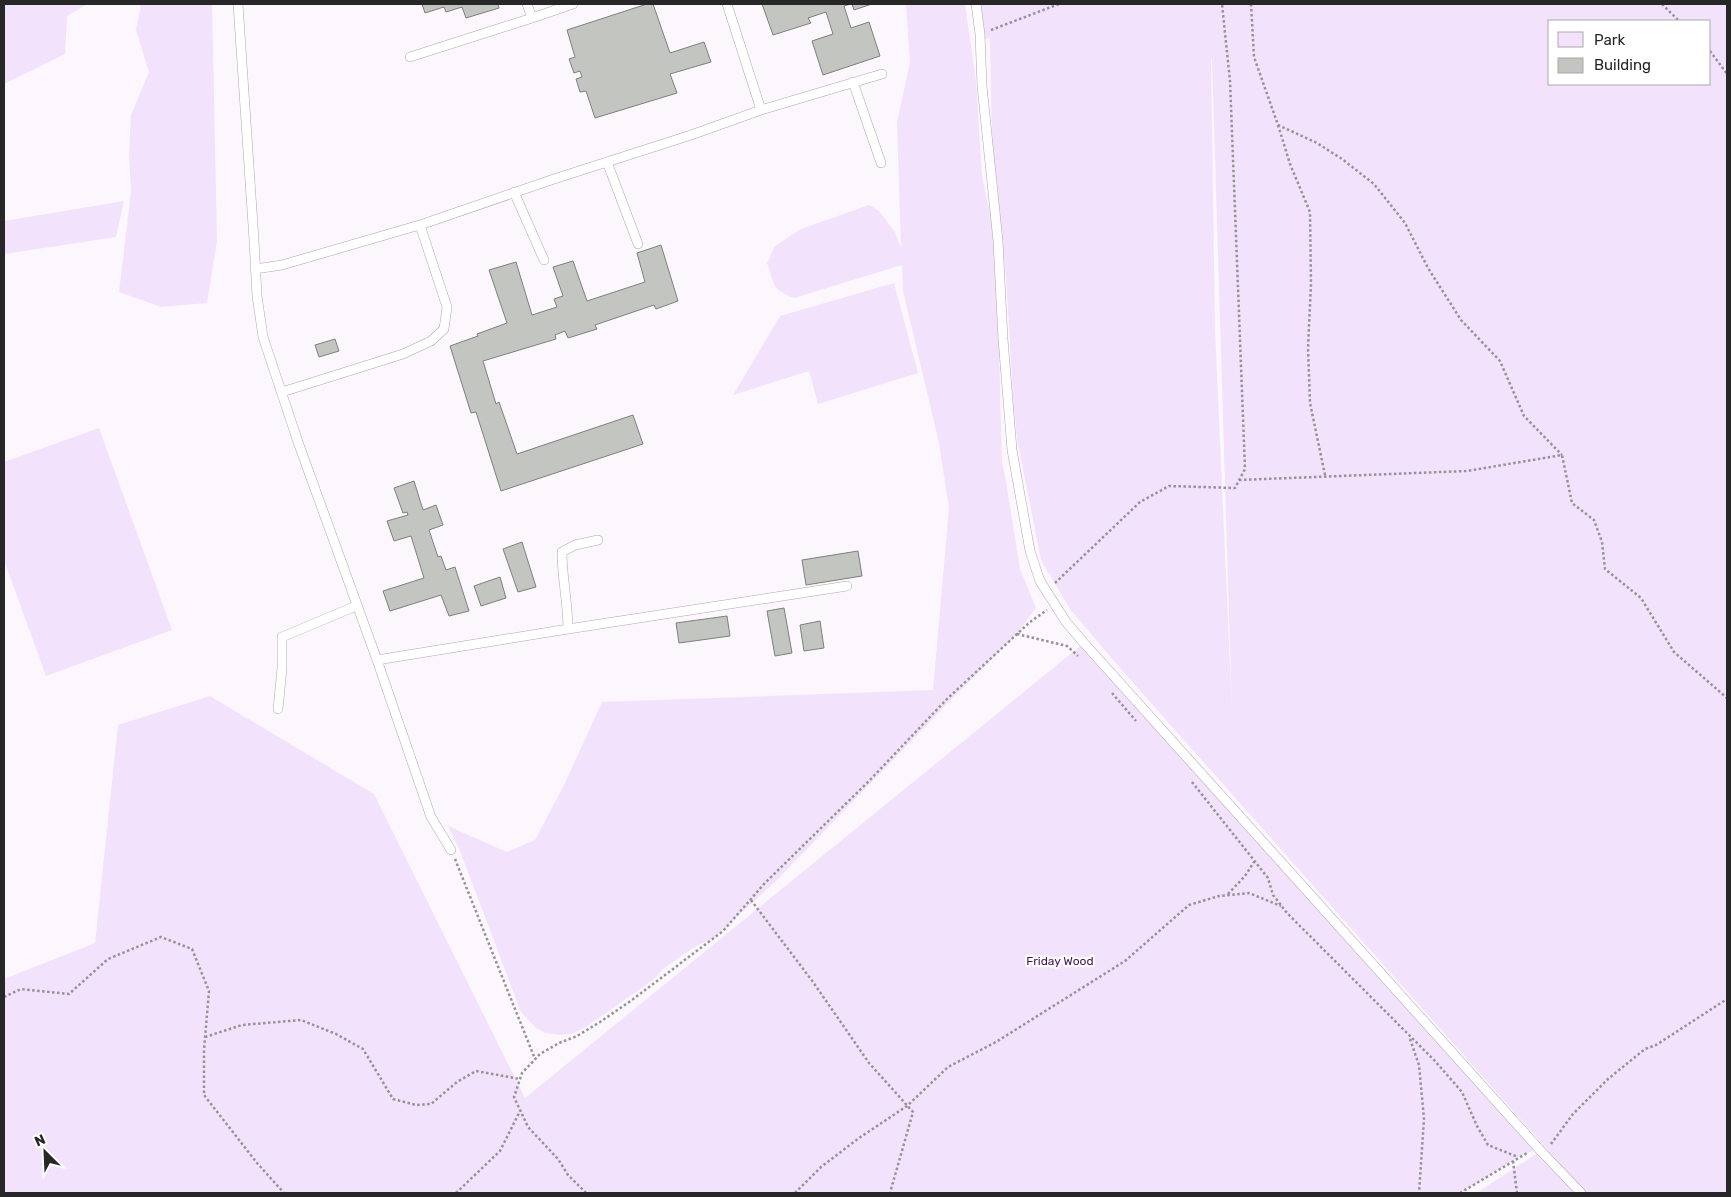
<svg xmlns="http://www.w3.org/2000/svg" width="1731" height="1197" font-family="Rubik,sans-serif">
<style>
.green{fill:#f3e2fc;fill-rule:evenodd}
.building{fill:#c2c5c0;stroke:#7e807b}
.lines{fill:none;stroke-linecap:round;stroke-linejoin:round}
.service-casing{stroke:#ada9ae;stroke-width:10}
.path{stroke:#959296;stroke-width:2.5;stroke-dasharray:2.5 2.5;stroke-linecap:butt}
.service{stroke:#fff;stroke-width:9}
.labels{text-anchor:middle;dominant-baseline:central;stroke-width:4.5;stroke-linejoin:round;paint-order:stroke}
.park-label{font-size:12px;fill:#441058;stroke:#fff}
</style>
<rect width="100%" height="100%" fill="#fbf7fd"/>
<path class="green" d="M4,4H87L67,16L65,54L4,84Z
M141,4H212L217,241L207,303L161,307L119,292L131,192L129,155L131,115L149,72L136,30Z
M906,4H965L976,81L982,176L996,241L1002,462L1007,487L1020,569L1036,608L1015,636L952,699L776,881L715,937L693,948L663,969L653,980L586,1027L573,1033L560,1035L545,1033L536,1028L521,1012L460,851L448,826L507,852L535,840L564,785L602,702L933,690L949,508L939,443L903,291L902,265L794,298C772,290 774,284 767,263L775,246L801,229L869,205L879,211L895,232L901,248L897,123L910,62Z
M980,4H1727V1193H1586L1120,668L1070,609L1041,560L1017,439L1013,396L1006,275L994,180L992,144L990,38L985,39ZM1550,21H1710V84H1550ZM1211,59H1212L1232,711L1215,329Z
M124,201L116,237L4,254V221Z
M894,283L918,373L818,404L809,371L733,395L780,316Z
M99,428L172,630L46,676L4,560V462Z
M1084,643L1539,1149L1520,1156L1460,1193H4V979L95,943L118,725L210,696L374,794L525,1098Z
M1536,1154L1574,1193H1477L1484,1188Z"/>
<path class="building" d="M422,4H498L499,8L466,18L462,7L446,12L444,7L425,13Z
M647,4H653L670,53L704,42L711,62L670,74L677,93L595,118L586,91L580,92L576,79L582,77L580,71L574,73L569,59L575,57L567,30Z
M762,4H851L844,6L851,28L869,22L880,56L823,75L812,41L833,34L826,12L808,18L811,23L773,35Z
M852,4H872L854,10Z
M661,245L678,301L656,309L654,305L595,325L597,329L568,338L565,331L555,335L556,339L483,361L496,404L499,402L517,454L633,415L643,444L501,491L476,412L471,413L450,346L478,336L477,334L507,323L489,270L516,262L532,315L557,307L554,299L563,296L553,267L573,261L587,301L645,282L637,253Z
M335,339L339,351L319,357L315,345Z
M414,481L423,510L436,505L443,525L429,530L438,557L441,556L446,570L455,567L469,611L449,616L441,595L390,611L383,591L424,578L411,536L394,541L387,521L408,515L407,512L403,513L394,488Z
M522,542L536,587L518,592L503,549Z
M858,551L862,576L806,585L802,560Z
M500,577L506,598L481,606L474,586Z
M784,608L792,653L775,656L767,611Z
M727,616L730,636L679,643L676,623Z
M820,621L824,648L804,651L800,625Z"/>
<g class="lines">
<defs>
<path id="service" d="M238,4L254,240L257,296L263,337L298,442L377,660L431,817L451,850
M527,4L532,18L573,4
M727,4L761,110
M976,4L980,34L982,86L998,241L1003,339L1012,450L1030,551L1040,581L1066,622L1084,643L1539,1149L1581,1193
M410,57L532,18
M853,82L881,163
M607,162L638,244
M514,192L544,260
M255,269L282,265L423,224L554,179L691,135L761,110L882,74
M282,392L403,354L431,341L444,329L447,307L420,225
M568,629L847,586
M377,660L568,629C568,603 562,578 562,552L575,545L598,540
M278,709L282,668V637L356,606"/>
</defs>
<use href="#service" class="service-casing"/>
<path class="path" d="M1251,4L1254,57L1278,125L1317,143L1342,159L1374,184L1405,223L1428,268L1461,320L1500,361L1524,416L1562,455
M1662,4L1679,21
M991,30L1059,4
M1710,51L1727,74
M1278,125L1290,164L1310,212L1311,284L1308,348L1310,403L1325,475
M1239,480L1467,471L1562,455L1572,503L1594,520L1602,542L1605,569L1641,598L1674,652L1727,698
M1055,583L1140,502L1169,486L1235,488L1245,469L1230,81L1222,4
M1017,634L1067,646L1078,656
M1112,693L1136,721
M1192,782L1268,878L1273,895L1287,913L1434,1060L1462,1092L1477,1126L1488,1145L1518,1157
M455,859L535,1059
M1228,894L1245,876L1254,862
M751,900L813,982L869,1063L913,1112L890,1193
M4,997L21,989L69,994L108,959L161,937L192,949L209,991L204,1050V1095L257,1163L284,1193
M205,1037L242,1025L301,1020L336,1034L363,1049L393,1099L416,1105L431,1104L457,1082L476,1071L520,1079
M1410,1039L1419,1065L1424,1119L1419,1193
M1551,1144L1573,1114L1608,1079L1645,1049L1656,1045L1727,999
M1513,1161L1517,1193
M456,1193L500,1151L520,1111
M586,1193L568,1175L558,1159L528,1127L514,1097L522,1073L540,1054L559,1043L577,1036L600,1022L632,1000L723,931L764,884L868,782L947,699L1030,622L1047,610
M795,1193L821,1167L859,1138L907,1106L948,1067L996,1042L1125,961L1189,905L1219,896L1249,893L1281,906
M1460,1193L1527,1153"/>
<use href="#service" class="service"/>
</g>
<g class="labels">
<g class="park-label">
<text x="1060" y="961">Friday Wood</text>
</g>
</g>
<rect width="1731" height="1197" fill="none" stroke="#282728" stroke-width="10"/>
<rect x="1548" y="20" width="162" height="65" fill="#ffffff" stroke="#a9a9a9"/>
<rect x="1558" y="32" width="25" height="15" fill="#f3e2fc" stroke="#a9a9a9"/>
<text x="1594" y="45" font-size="15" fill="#282728">Park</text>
<rect x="1558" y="58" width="25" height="15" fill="#c2c5c0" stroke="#a9a9a9"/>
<text x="1594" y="70" font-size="15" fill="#282728">Building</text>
<g transform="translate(45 1152) rotate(336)" stroke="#ffffff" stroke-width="4" paint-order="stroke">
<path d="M0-4L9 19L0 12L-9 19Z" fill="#282728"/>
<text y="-8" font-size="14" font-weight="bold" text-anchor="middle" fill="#282728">N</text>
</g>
</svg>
